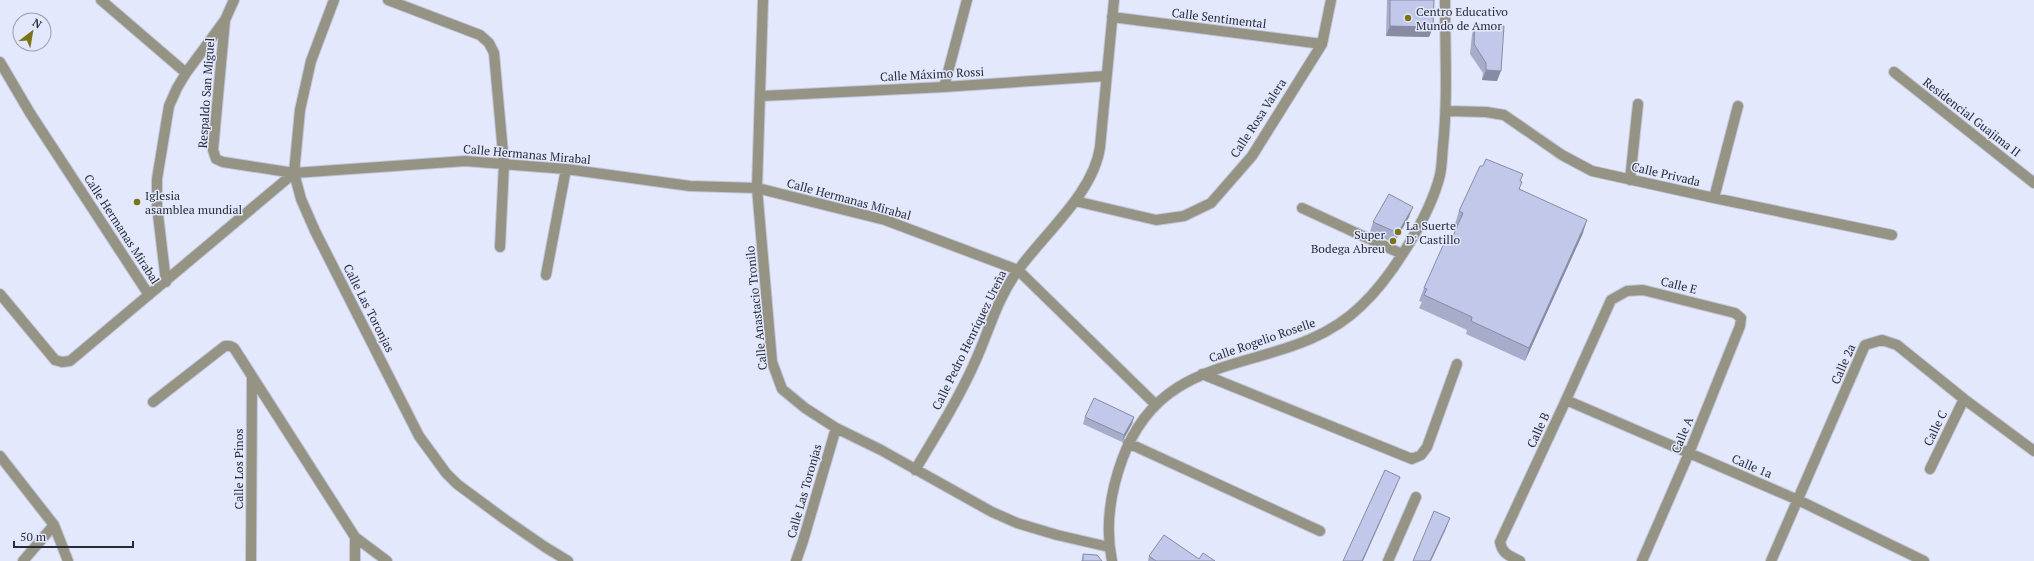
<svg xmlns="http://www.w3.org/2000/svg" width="2034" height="561" font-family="'PT Serif',serif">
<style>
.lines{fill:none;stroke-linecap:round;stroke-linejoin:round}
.minor-casing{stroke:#c2c6da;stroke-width:12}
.minor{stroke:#949384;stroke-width:10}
.wall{fill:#a6acc9}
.shaded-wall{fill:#878ca4}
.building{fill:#c1c8ea;stroke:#878ca4}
.poi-dot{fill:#7a7418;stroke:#e3e8fd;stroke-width:1.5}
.labels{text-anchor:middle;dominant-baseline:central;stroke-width:3;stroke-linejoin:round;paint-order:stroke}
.poi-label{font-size:12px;fill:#292b38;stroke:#e3e8fd;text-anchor:start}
.street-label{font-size:12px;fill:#292b38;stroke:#e3e8fd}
</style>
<rect width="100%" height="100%" fill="#e3e8fd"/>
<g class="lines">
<defs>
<path id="minor" d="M101,0L186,73
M334,0L311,61L300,110L294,173L301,199L315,231L419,436L446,473L457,484L503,518L545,547L568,561
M388,0L480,35L489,43L494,53L504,164L500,247
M763,0L757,188L772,362L782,389L805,408L836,428L881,450L992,512L1017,523L1057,535L1109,547
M1112,17L1322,44
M225,20L213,150L216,159L223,162L294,173
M0,62L30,113L149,295
M1894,72L2034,183
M944,87L967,0
M760,96L944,87L1106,76
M1447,111L1486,112L1504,115L1562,155L1592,171L1714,198L1892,235
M1630,180L1638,104
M1714,198L1738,106
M1075,201L1156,220L1184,216L1211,203L1252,156L1322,44L1331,0
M1302,208L1402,254
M546,275L566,169
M166,282L157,206V179L169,106L177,88L186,73L225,20L234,0
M0,294L55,360L62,362L70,361L294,173L465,161L566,169L690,186L757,188L885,220L1018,270L1155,404
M1202,374L1412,459L1421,455L1427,447L1457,364
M1566,400L1798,500L1924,561
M153,402L225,346H230L234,348L355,537L387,561
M1128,443L1320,531
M0,456L54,525L68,561
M1930,469L1964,399
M915,470C936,435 958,400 975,362C989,331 998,296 1019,269C1045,233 1094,192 1100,147L1114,0
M355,537V561
M23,561L54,525
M251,561L252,378
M796,561L803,541L836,428
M1112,561C1105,527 1110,493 1122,460C1166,338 1285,380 1361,306C1391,278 1430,216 1440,175C1442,166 1442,156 1443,146C1448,98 1445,49 1445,0
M1388,561L1416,497
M1520,561C1510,556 1502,554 1500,542L1566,400L1611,300L1627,291L1643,290L1735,313L1741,318L1740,326L1689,453L1642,561
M1771,561L1865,345L1882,340L1897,345L1964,399L2034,451"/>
</defs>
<use href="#minor" class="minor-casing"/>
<use href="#minor" class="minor"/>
</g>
<path class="wall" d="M1387,0H1434L1433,27L1429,37L1386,36Z
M1475,24L1497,81L1482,80L1483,73L1470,54L1472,34Z
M1520,181V189L1583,233L1525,361L1466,334L1467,330L1419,308L1422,302L1419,301L1424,288L1449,242L1453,236L1458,226L1455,224L1459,211Z
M1409,217L1394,243L1370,232L1373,222Z
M1085,417H1134L1132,424L1122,442L1083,424Z
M1083,554L1102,561H1081L1082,559Z
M1149,556L1199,559L1215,561H1148Z"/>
<path class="shaded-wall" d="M1390,26L1433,27L1429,37L1386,36Z
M1486,70L1501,71L1497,81L1482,80Z
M1413,207L1409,217L1394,243L1398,233Z
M1587,220L1583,233L1525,361L1529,348Z
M1134,417L1132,424L1122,442L1124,435Z
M1400,477L1395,489L1363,561H1362Z
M1450,518L1445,531L1431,561H1430Z"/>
<path class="building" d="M1390,0H1434L1433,27L1390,26Z
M1475,24L1504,26L1501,71L1486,70V63L1474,44Z
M1486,159L1523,174L1520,181L1522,182L1519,189L1587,220L1529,348L1471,321L1472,317L1424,295L1427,289L1424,288L1445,241L1449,242L1452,235L1453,236L1463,213L1459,211L1480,166H1483Z
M1389,194L1413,207L1398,233L1373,222Z
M1094,398L1134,417L1124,435L1085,417Z
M1385,470L1400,477L1362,561H1343Z
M1434,511L1450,518L1430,561H1413Z
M1164,535L1199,559L1203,553L1215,561H1156L1149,556Z
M1083,554L1097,555L1102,561H1083Z"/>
<g class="poi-dot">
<circle cx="1408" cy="18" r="4"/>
<circle cx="137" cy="202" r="4"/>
<circle cx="1398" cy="232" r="4"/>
<circle cx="1393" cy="241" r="4"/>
</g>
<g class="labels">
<g class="poi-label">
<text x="1416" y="11">Centro Educativo<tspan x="1416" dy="14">Mundo de Amor</tspan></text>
<text x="145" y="195">Iglesia<tspan x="145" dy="14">asamblea mundial</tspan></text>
<text x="1406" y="225">La Suerte<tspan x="1406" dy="14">D' Castillo</tspan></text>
<text x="1385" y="234" text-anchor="end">Super<tspan x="1385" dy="14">Bodega Abreu</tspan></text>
</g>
<g class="street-label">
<text transform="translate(1219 18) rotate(7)">Calle Sentimental</text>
<text transform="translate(932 74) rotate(-3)">Calle Máximo Rossi</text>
<text transform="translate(206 93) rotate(-86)">Respaldo San Miguel</text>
<text transform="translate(1972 117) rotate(38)">Residencial Guajima II</text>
<text transform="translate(1258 118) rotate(-57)">Calle Rosa Valera</text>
<text transform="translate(527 154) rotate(5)">Calle Hermanas Mirabal</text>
<text transform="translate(1666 174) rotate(13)">Calle Privada</text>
<text transform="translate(849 199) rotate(15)">Calle Hermanas Mirabal</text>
<text transform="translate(122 229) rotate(57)">Calle Hermanas Mirabal</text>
<text transform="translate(1679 285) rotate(14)">Calle E</text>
<text transform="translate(369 308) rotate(63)">Calle Las Toronjas</text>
<text transform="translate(756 308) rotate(-96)">Calle Anastacio Tronilo</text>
<text transform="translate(969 340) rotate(-64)">Calle Pedro Henríquez Ureña</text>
<text transform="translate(1262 340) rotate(-19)">Calle Rogelio Roselle</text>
<text transform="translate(1843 364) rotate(-66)">Calle 2a</text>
<text transform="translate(1935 428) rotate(-64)">Calle C</text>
<text transform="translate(1538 430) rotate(-65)">Calle B</text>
<text transform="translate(1682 435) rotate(-68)">Calle A</text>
<text transform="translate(1752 466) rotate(23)">Calle 1a</text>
<text transform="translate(238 469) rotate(-90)">Calle Los Pinos</text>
<text transform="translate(804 491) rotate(-74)">Calle Las Toronjas</text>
</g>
</g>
<g transform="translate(32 32) rotate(31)"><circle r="19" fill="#e3e8fd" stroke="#999cae"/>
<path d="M0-3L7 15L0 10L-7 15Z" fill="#7a7418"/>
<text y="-6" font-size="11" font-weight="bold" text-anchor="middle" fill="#292b38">N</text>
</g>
<path d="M14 541v6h119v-6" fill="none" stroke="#292b38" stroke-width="2"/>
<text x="20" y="541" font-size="12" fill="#292b38" stroke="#e3e8fd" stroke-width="3" paint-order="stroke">50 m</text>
</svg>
